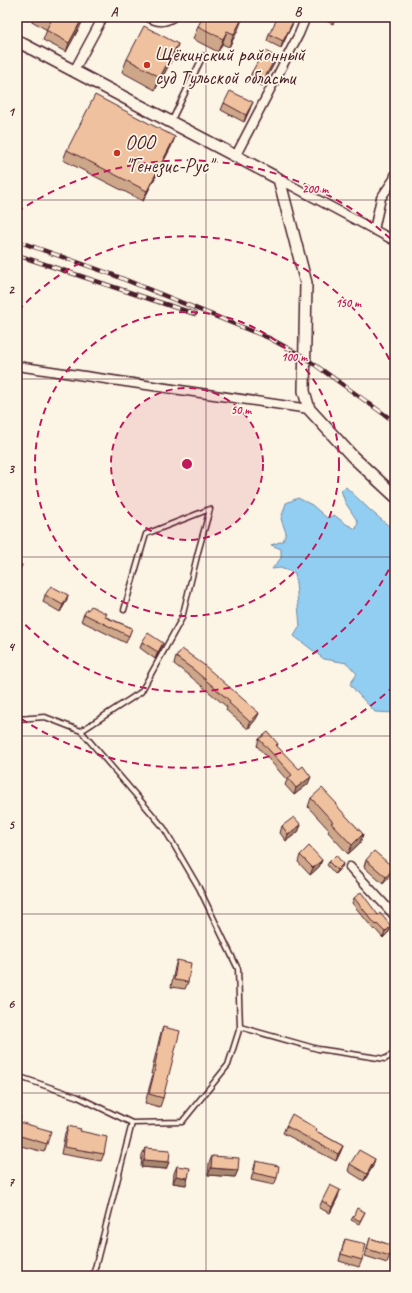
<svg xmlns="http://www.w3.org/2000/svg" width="412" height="1293" font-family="Caveat,sans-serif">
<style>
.water{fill:#92cef2;stroke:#7588a2}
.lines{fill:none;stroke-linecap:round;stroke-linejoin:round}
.lane-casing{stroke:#4a1f2b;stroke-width:7}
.street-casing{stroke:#4a1f2b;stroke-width:11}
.secondary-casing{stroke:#4a1f2b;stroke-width:14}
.path{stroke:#4a1f2b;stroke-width:2;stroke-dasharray:1 3;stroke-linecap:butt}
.lane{stroke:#fcf5e5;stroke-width:4}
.street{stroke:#fcf5e5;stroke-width:8}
.secondary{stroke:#fcf5e5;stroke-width:11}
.rail-casing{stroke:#4a1f2b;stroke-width:4.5}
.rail{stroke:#fcf5e5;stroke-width:3;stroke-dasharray:9;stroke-linecap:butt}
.wall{fill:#cea689;stroke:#4a1f2b}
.shaded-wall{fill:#a7876f;stroke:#4a1f2b}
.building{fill:#efc19f;stroke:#4a1f2b}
.grid{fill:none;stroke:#4a1f2b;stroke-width:1;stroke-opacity:0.55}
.ring{fill:none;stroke:#c2185b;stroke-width:2;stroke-dasharray:7 5}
.poi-dot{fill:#c8321e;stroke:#fcf5e5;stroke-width:1.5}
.labels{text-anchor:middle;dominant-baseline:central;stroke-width:3.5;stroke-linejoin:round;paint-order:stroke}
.poi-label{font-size:20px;fill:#4a1f2b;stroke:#fcf5e5;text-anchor:start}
.centre{fill:#c2185b;stroke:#fcf5e5;stroke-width:2}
.ring-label{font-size:12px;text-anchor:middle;font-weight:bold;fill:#c2185b;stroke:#fcf5e5;stroke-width:3.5;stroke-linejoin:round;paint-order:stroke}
.neatline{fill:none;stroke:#4a1f2b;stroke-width:1.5}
.grid-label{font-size:13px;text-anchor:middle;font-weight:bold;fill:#4a1f2b}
</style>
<rect width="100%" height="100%" fill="#fcf5e5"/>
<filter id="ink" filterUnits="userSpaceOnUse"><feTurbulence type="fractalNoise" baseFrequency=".025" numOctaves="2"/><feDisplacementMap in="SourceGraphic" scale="8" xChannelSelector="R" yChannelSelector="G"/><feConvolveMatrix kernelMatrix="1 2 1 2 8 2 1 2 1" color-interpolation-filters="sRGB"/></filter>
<g filter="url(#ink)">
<path class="water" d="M346,487L371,511L395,531V713L375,712L358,694L350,684L357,674L347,663L324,659L294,636L300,626L295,573L280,568L272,569L281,558V549L271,545L283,541L286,533L281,519L286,503L298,498L312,505L327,518L334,515L346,524L356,529L358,522L345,502L341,490Z"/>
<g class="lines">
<defs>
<path id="lane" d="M171,122L203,56
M124,610L146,534L210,509
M17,719L45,717L81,731L164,828L199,888L238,969L240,1027L228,1065L182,1122L132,1123L78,1097L17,1076
M81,731L141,692L182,618L198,552L210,509
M240,1027L318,1049L385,1059L395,1053
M93,1276L132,1123"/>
<path id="street" d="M148,17C157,22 163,23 173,17
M74,71L103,17
M235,157L299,34L306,17
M279,179L395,241
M374,230L381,198L394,179L395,175
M17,366L309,409
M350,867L395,916"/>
<path id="secondary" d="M17,41L279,179L306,283L304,391L309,409L353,457L395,496"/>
</defs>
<use href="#lane" class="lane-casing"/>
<use href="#street" class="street-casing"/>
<use href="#secondary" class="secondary-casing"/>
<path class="path" d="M17,632L21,628"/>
<use href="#lane" class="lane"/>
<use href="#street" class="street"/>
<use href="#secondary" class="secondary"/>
<defs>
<path id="rail" d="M17,241L111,274L269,338L304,357L395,422
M17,255L195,314"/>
</defs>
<use href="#rail" class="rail-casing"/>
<use href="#rail" class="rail"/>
</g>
<path class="wall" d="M25,17H85L66,52L43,40L47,30Z
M321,17H337L333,24L320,18Z
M295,18L292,25L281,48L267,41L269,34Z
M198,26L238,30L229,47L222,44L218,52L193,39Z
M178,44L173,58L155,90L122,72L127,59Z
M276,57L274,64L262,86L249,79L252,72Z
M224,103L250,109L244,122L221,110Z
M175,137L171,147L143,201L63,160L67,150Z
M45,595H68L66,602L60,612L43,602Z
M84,614L106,617L132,628L126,643L81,621Z
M142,642L160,650L155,659L140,648Z
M176,657L259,713L256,719L248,729L226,710L227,707L191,677L174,664Z
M259,739L278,744L277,746L308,784L294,795L285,785L287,780L257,746Z
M311,798L336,803L335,805L363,834L360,843L348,854L328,832L329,830L308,807Z
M301,825L298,832L286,841L280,833L282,826Z
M300,855L322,860L319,867L310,875L298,862Z
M366,860L394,868L391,875L383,884L364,867Z
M329,862L343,864L342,867L335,874L327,865Z
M354,898L378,915L391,926L389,932L383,938L375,929L374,930L352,903Z
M177,960L188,982L185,989L171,987L175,967Z
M163,1027V1098L160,1107L145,1103L153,1074H151L160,1036Z
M17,1116L19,1122L47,1144L44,1152L17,1145Z
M68,1126L80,1131L104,1154L101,1161L61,1154L65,1133Z
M286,1126L316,1131L343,1146L340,1153L336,1161L283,1133Z
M145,1148L169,1162L166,1169L141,1167L142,1155Z
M212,1156L238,1170L235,1177L208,1175L209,1163Z
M256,1161L277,1178L274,1185L251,1180L254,1168Z
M350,1164L373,1166L364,1181L348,1171Z
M177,1166L186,1185L173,1183L174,1173Z
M338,1197L330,1213L319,1208L322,1201Z
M365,1212L359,1224L351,1220L353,1217Z
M370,1238L393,1246L387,1263L365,1256Z
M345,1239L362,1260L359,1267L339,1261Z"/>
<path class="shaded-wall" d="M83,17H85L66,52L69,43Z
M243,17L238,30L229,47L234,34Z
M295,18L292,25L281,48L283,41Z
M227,31L222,44L218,52L223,39Z
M178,44L173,58L155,90L160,77Z
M276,57L274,64L262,86L264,79Z
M253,102L250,109L244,122L246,115Z
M175,137L171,147L143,201L147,191Z
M22,565L19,572L17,575V573Z
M68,595L66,602L60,612L63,605Z
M163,643L160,650L155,659L158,652Z
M259,713L256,719L248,729L250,722Z
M311,777L308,784L294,795L296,788Z
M301,825L298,832L286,841L288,834Z
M363,834L360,843L348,854L352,845Z
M322,860L319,867L310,875L313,868Z
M343,864L342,867L335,874L337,870Z
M394,868L391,875L383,884L386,877Z
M391,926L389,932L383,938L385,932Z
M343,1146L340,1153L336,1161L338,1154Z
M375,1159L373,1166L364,1181L367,1174Z
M144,1160L169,1162L166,1169L141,1167Z
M211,1168L238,1170L235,1177L208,1175Z
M176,1176L188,1178L186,1185L173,1183Z
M340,1190L338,1197L330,1213L332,1207Z"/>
<path class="building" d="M44,17H83L69,43L46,30L51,21Z
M203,17H243L234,34L227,31L223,39L198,26Z
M278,17H294L295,18L283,41L269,34Z
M144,26L178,44L160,77L127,59Z
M264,50L276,57L264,79L252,72Z
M230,91L253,102L246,115L224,103Z
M95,95L175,137L147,191L67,150Z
M17,562L22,565L17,573Z
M51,586L68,595L63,605L45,595Z
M91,606L107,614L105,617L132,628L129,636L84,614L87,609L88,610Z
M148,633L163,643L158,652L142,642Z
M182,649L204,665L259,713L250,722L229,703L230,701L194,670L176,657Z
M268,732L278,744L276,745L299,769L303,766L311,777L296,788L288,778L292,775L259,739Z
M322,788L336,803L335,804L363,834L352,845L331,823L333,822L311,798Z
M294,817L301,825L288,834L282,826Z
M309,846L322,860L313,868L300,855Z
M374,851L394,868L386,877L366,860Z
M336,855L343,864L337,870L329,862Z
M361,892L378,915L380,913L391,926L385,932L377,924L376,925L354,898Z
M177,960L191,963L188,982L174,980Z
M163,1027L180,1031L163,1098L149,1094L156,1065L155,1064Z
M292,1114L317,1129L316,1131L343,1146L338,1154L286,1126Z
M17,1116L21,1117L19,1122L51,1131L47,1144L17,1135Z
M68,1126L81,1129L80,1131L107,1137L104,1154L64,1147Z
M145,1148L170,1150L169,1162L144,1160Z
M359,1150L375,1159L367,1174L350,1164Z
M212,1156L239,1158L238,1170L211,1168Z
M256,1161L279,1166L277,1178L254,1173Z
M177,1166L190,1168L188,1178L176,1176Z
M330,1185L340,1190L332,1207L322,1201Z
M357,1208L365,1212L360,1221L353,1217Z
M370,1238L393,1246L390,1256L367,1249Z
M345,1239L366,1244L362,1260L341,1254Z"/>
</g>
<path class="grid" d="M206,17V1276M17,200H395M17,379H395M17,557H395M17,736H395M17,914H395M17,1093H395"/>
<circle cx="187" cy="464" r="76" fill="#c2185b" fill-opacity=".12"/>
<g class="ring">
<circle cx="187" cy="464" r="76"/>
<circle cx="187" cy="464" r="152"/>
<path d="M394 559A228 228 0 0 1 18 617M18 311A228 228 0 0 1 394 369"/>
<path d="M394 686A304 304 0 0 1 17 716M17 212A304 304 0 0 1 394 242"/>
</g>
<g class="poi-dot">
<circle cx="147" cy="65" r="4"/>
<circle cx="117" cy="153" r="4"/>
</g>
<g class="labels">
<g class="poi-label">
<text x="155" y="54">Щёкинский районный<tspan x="155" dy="23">суд Тульской области</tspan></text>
<text x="125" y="142">ООО<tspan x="125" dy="23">"Генезис-Рус"</tspan></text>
</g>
</g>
<circle cx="187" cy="464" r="6" class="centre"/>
<g class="ring-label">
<text x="315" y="193">200 m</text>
<text x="348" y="307">150 m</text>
<text x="294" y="361">100 m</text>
<text x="241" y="414">50 m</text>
</g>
<rect width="412" height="1293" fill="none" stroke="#fcf5e5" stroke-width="44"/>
<rect x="22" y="22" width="368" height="1249" class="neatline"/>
<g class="grid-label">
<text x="114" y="16">A</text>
<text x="298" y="16">B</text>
<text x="11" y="116">1</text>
<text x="11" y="294">2</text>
<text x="11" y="473">3</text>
<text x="11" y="651">4</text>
<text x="11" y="829">5</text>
<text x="11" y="1008">6</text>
<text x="11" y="1186">7</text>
</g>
</svg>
